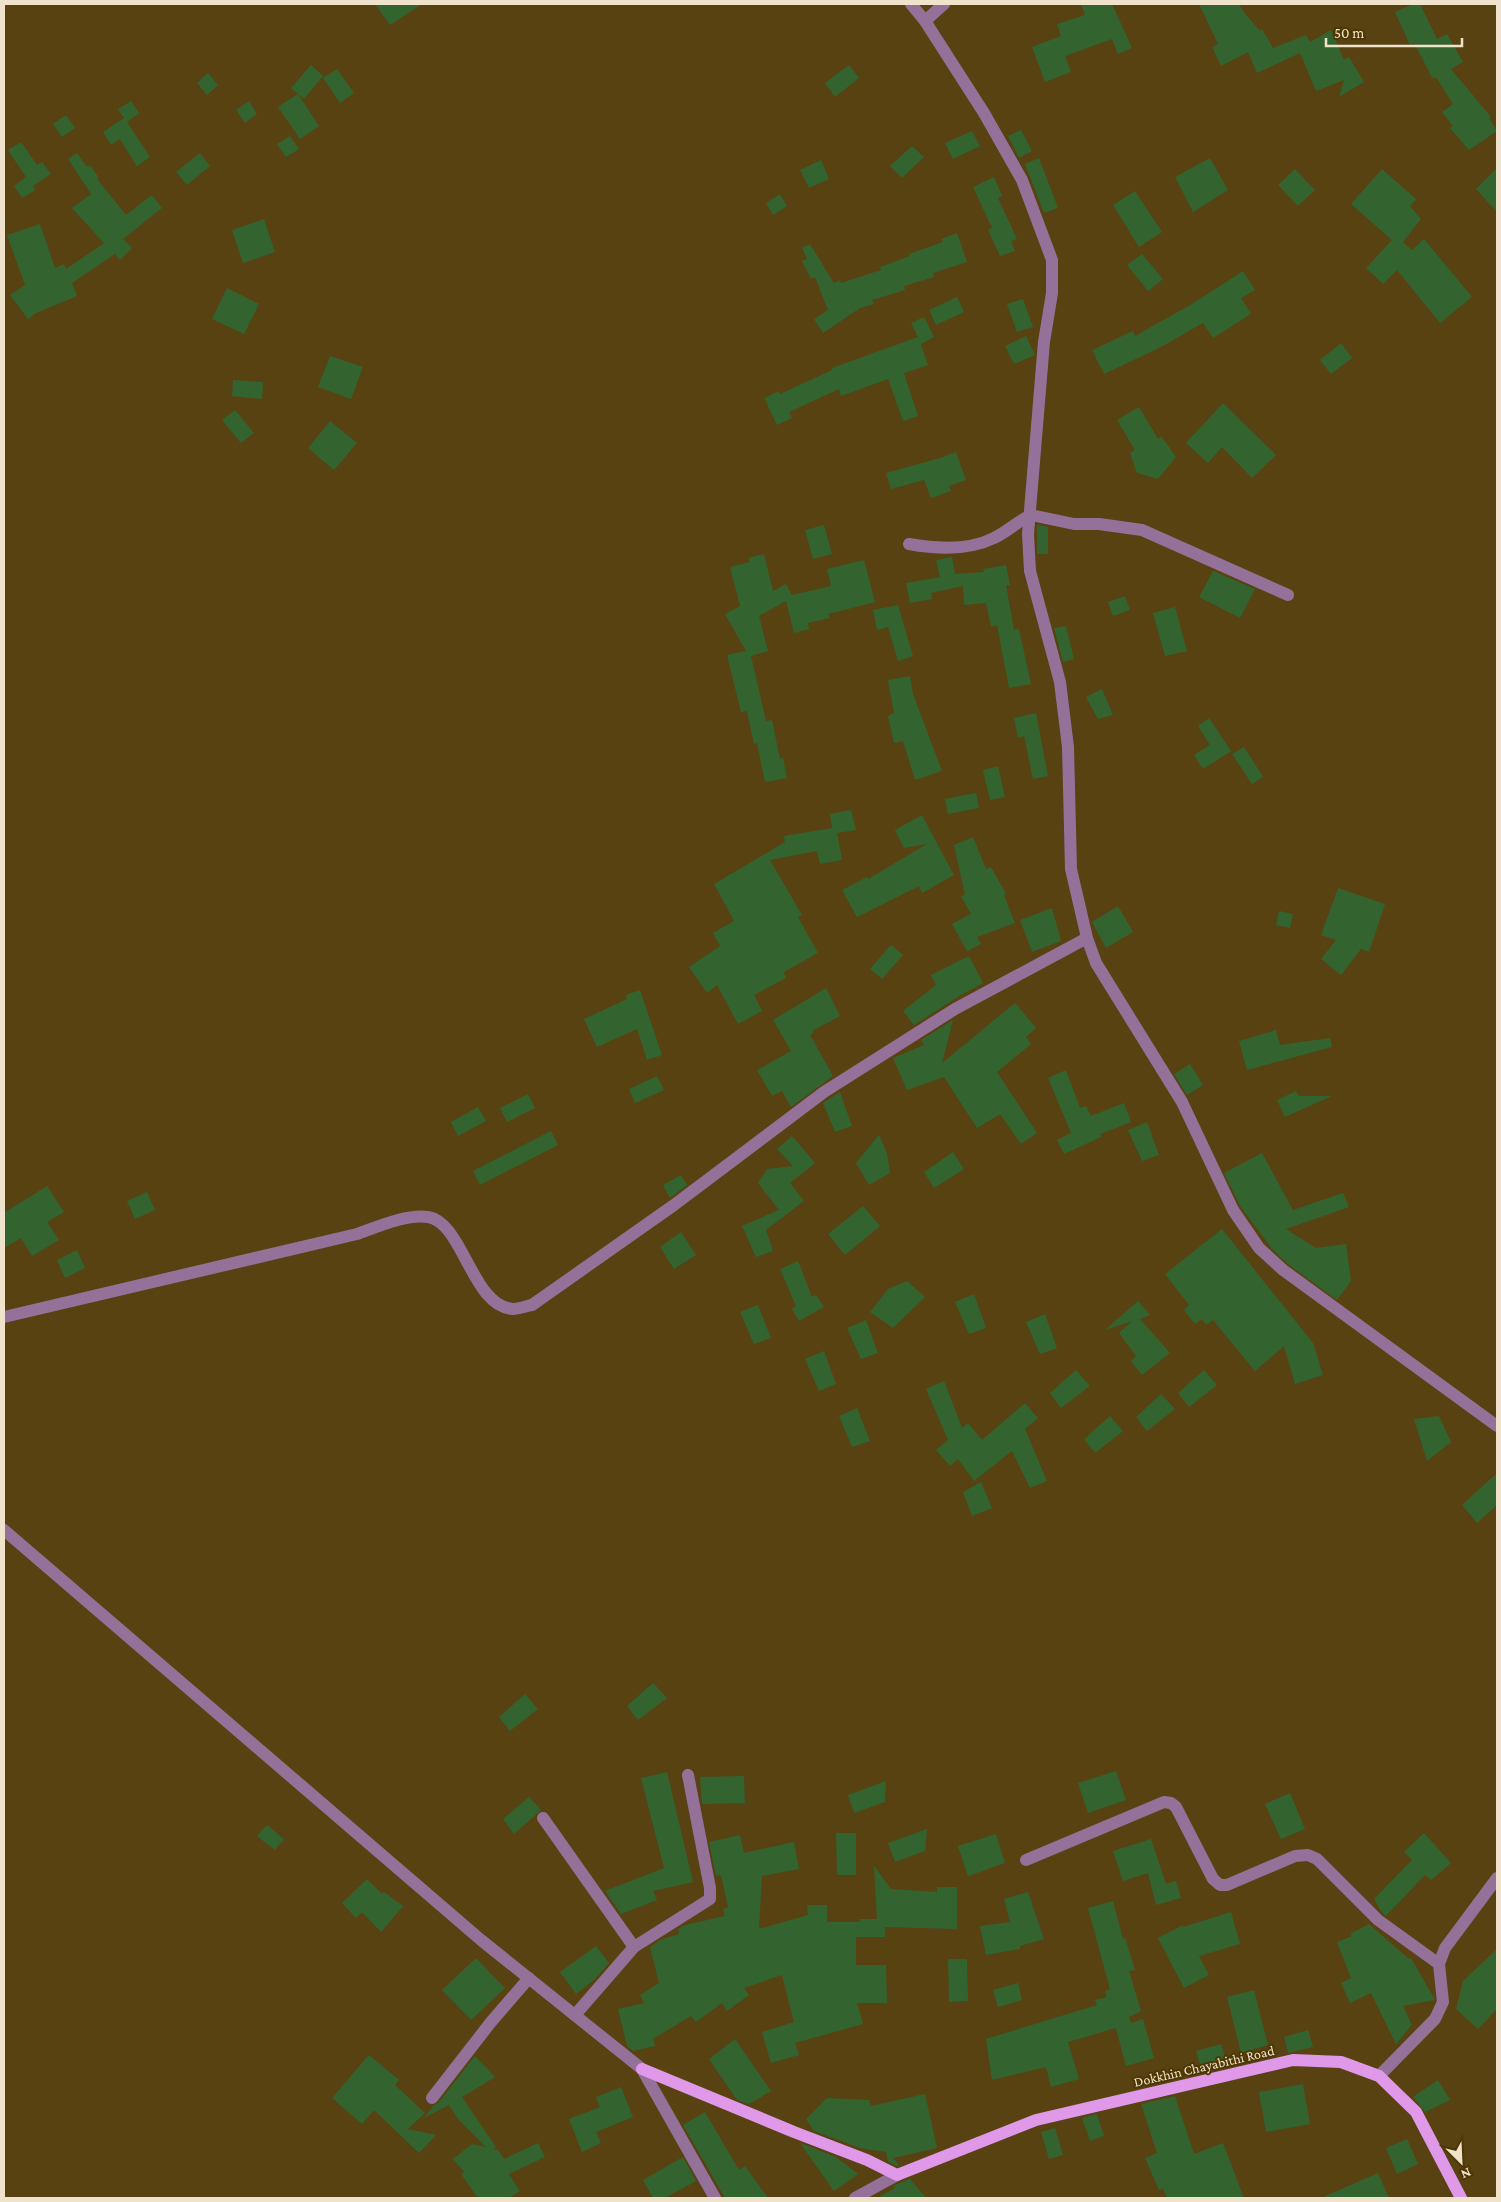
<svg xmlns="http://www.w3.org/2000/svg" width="1501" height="2202" font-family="'Crimson Pro',serif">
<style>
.building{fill:#336430}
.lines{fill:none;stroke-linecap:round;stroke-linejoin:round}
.minor{stroke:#947198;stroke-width:12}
.major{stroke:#e099e9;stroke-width:12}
.labels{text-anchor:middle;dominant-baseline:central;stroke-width:4;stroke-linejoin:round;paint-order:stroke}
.street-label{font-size:14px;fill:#f0e3cb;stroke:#4d3703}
</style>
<rect width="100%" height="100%" fill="#584212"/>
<path class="building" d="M375,4H422L390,25Z
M1081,4H1112L1132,48L1118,54L1112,39L1065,56L1071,72L1045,82L1032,47L1061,36L1057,24L1085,15Z
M1199,4H1239L1243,11L1260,31L1262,29L1273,48L1306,35L1310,42L1331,30L1344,60L1349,57L1364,82L1339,97L1344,80L1316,91L1300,53L1257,73L1248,52L1221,66L1212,47L1218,44Z
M1413,4H1420L1437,39L1447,34L1463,62L1451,69L1491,117L1489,118L1497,131L1469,150L1450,128L1453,126L1442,112L1453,104L1436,77L1433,79L1414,43L1410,45L1395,12Z
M311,65L323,76L304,99L291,88Z
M849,65L859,78L835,97L825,83Z
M337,69L354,93L340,103L323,78Z
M208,73L218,85L207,95L197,83Z
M298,94L319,126L300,139L278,107Z
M131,101L139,113L127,122L150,157L137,166L120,139L111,145L103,132L124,118L118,109Z
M249,101L257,114L245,123L236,110Z
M66,115L75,128L62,137L53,124Z
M1021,130L1032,151L1019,158L1008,136Z
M972,131L980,146L953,159L945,143Z
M290,136L299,149L286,157L277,144Z
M21,142L37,165L42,162L51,174L33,186L35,190L22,198L14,186L26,177L8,150Z
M912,146L924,157L902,178L890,166Z
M77,153L87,167L90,165L99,178L97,179L126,215L152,195L162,208L123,239L132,248L120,260L115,254L72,283L77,296L36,313L28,319L10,295L25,285L7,235L40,224L55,268L64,264L66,269L104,243L72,208L91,194L68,159Z
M200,153L210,166L187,185L176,172Z
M1039,158L1058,208L1044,213L1025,164Z
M1210,158L1228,190L1193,212L1175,177Z
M821,160L829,179L809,188L800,170Z
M1497,168V212L1476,189Z
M1295,169L1315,190L1298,206L1278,185Z
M1382,169L1416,199L1410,206L1421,219L1403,242L1412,250L1424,239L1472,297L1440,323L1397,270L1383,284L1366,268L1392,240L1351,204Z
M994,177L1002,196L998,198L1017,239L1011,241L1015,251L1000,256L988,230L992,228L973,187Z
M1135,191L1162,232L1139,247L1113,205Z
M780,194L787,206L773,215L766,203Z
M264,219L275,252L243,263L232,230Z
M957,233L967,262L933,273L934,277L904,286L905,290L872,300L874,304L860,308L823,333L814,319L828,310L815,277L811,279L802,261L807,259L802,248L810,244L834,283L840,280L841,283L881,270L880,267L910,256L909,254L943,242L941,239Z
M1142,254L1163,279L1148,291L1127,265Z
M1243,271L1255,290L1241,298L1251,314L1213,338L1203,323L1161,347L1104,374L1092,350L1133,331L1135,336L1192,304Z
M227,288L259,304L244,334L212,319Z
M957,297L964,312L936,325L929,310Z
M1023,299L1033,327L1017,332L1007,304Z
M924,317L934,337L921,344L920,341L928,365L904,373L918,416L903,421L888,379L841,396L839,389L789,412L792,418L777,425L764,398L779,391L780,394L832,370V368L918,337L911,323Z
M1026,336L1035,355L1014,364L1005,346Z
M1341,343L1352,358L1331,374L1320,360Z
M330,356L363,367L351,399L318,387Z
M233,380L263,382L262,399L232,396Z
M1223,403L1276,455L1252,478L1222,447L1208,463L1186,443Z
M1139,407L1158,439L1162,437L1176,457L1158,479L1137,473L1130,453L1135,450L1117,420Z
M235,410L254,433L241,443L222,420Z
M330,421L357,443L334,470L308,448Z
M956,452L966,480L949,486L951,491L931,498L924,480L891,489L886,473L940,458Z
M824,525L832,554L813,559L805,530Z
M1037,525L1048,527V554H1037Z
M764,554L773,591L786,584L792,595L831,586L827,569L864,560L875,602L828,614L830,618L808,623L809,629L794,633L786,601L759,616L768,651L751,656L766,721L772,720L780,759L783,758L787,778L765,782L757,743L754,744L747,711L741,712L727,655L746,651L725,614L740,606L730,567L750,562L748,558Z
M952,557L955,574L984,572L983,569L1006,565L1010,585H1006L1014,630L1019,629L1031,684L1009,688L997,625L991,627L986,603L964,605L963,586L931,593L932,599L910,603L906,583L940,577L936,560Z
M1213,571L1255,589L1240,618L1199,597Z
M1125,596L1130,610L1113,616L1108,602Z
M898,605L913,656L898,661L888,627L877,630L873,610Z
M1175,607L1187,651L1165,656L1153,613Z
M1066,626L1074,659L1063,662L1054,628Z
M910,676L913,694L942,771L915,780L903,741L894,743L888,716L894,713L888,680Z
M1102,689L1113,715L1098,719L1086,697Z
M1036,713L1048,776L1033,779L1024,736L1018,738L1014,718Z
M1209,718L1231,751L1203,769L1194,755L1210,745L1198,726Z
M1244,747L1263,777L1252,784L1232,754Z
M998,766L1005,797L990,800L983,770Z
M976,793L979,808L948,814L945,799Z
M851,810L856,830L837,833L842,860L820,864L817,851L770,860L802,915L798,917L818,953L784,972L786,978L754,995L762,1011L738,1024L717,985L707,993L689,967L720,946L713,933L734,921L714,884L785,842L784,836L832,828L830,814Z
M922,815L954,875L922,893L919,886L857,917L842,890L867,877L868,879L927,844L904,848L895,830Z
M973,837L986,869L991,867L1006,894L1004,895L1015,923L977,937L981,944L967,951L952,924L971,914L961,896L965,895L954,845Z
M1338,888L1385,904L1369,952L1361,949L1341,975L1321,959L1336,940L1321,935Z
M1118,906L1133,932L1106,948L1092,922Z
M1052,908L1061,941L1032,952L1020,920Z
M1279,911L1293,914L1290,928L1276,925Z
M891,945L903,955L882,979L870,969Z
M969,956L983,983L959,996L914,1025L903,1011L936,985L931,975Z
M826,988L840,1016L812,1031L813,1033L810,1035L833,1076L791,1107L782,1091L772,1096L757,1070L791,1051L773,1020Z
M640,990L662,1055L647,1060L637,1029L597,1047L584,1019L627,999L626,995Z
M1015,1003L1036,1028L1026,1037L1031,1044L997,1072L1037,1133L1021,1144L1000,1114L977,1128L944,1077L907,1090L893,1058L924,1045L921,1040L953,1020L942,1063Z
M1276,1030L1280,1045L1330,1038L1332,1047L1247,1070L1239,1041Z
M1190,1064L1203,1085L1187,1095L1174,1074Z
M1066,1070L1080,1108L1086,1106L1091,1116L1124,1103L1131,1122L1100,1134L1101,1137L1064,1154L1057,1140L1071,1133L1048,1078Z
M657,1076L664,1090L635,1103L629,1089Z
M1296,1091L1299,1096H1332L1285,1117L1277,1100Z
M840,1092L852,1126L835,1132L823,1103Z
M528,1094L535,1108L507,1122L500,1108Z
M478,1107L486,1121L458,1136L451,1122Z
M1147,1122L1159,1155L1142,1161L1128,1130Z
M551,1131L558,1145L480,1185L473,1171Z
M879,1135L887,1153L890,1173L869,1185L856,1163Z
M792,1136L815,1163L790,1183L804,1201L766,1230L773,1251L756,1257L742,1226L779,1210L758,1183L767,1169L793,1166L777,1149Z
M953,1152L964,1169L934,1188L924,1172Z
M1262,1153L1293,1210L1343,1193L1349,1207L1286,1229L1316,1248L1346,1244L1351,1281L1337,1300L1288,1264L1273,1250L1240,1206L1224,1173Z
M681,1175L687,1185L670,1198L663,1185Z
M47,1186L64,1212L47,1222L59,1240L32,1256L21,1238L4,1248V1213Z
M147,1192L155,1210L135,1219L127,1201Z
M863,1206L880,1226L845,1255L828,1234Z
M1222,1229L1313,1343L1323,1375L1295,1384L1284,1346L1255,1371L1213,1320L1206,1325L1202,1319L1195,1324L1184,1310L1189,1305L1165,1274Z
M681,1232L696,1255L674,1269L660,1247Z
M77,1250L85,1268L65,1278L57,1260Z
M798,1261L812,1297L816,1295L824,1307L799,1321L792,1309L796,1306L780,1269Z
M907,1281L925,1297L893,1328L870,1312L888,1289Z
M974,1294L986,1328L969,1334L955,1302Z
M1138,1301L1150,1315L1140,1319L1170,1353L1142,1375L1131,1361L1136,1356L1119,1333L1132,1321L1105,1330Z
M758,1305L771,1338L754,1344L740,1312Z
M1045,1314L1057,1348L1040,1354L1026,1322Z
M866,1320L878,1353L861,1359L847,1328Z
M824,1351L836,1384L819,1391L805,1359Z
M1076,1370L1090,1386L1061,1408L1050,1393Z
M1204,1370L1217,1385L1189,1407L1178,1393Z
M944,1381L962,1428L968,1423L982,1440L1025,1403L1038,1418L1025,1429L1047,1481L1030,1488L1012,1451L974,1481L958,1459L950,1466L936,1450L948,1440L926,1389Z
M1161,1394L1175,1409L1147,1431L1136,1417Z
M857,1408L870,1441L852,1447L839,1416Z
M1110,1416L1123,1431L1095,1453L1084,1439Z
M1439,1416L1451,1442L1427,1461L1414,1419Z
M1497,1473V1505L1477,1523L1462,1505Z
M981,1482L992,1508L972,1516L963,1492Z
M653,1683L667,1698L638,1720L627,1706Z
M525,1694L538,1709L510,1731L499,1717Z
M1116,1771L1126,1800L1088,1813L1078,1783Z
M667,1772L693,1882L653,1891L657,1900L621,1914L605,1891L664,1868L641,1778Z
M744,1776L745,1803L702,1804L700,1777Z
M886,1781L885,1802L854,1813L848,1795Z
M1290,1793L1305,1829L1281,1839L1265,1804Z
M529,1797L541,1810L514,1834L503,1819Z
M267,1825L284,1839L275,1850L257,1836Z
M927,1829L925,1851L895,1862L888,1843Z
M836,1833H856V1875H837Z
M1424,1833L1451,1863L1431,1880L1425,1875L1386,1916L1381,1911L1374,1899L1412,1860L1404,1852Z
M996,1834L1005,1863L968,1876L958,1846Z
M740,1835L744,1853L794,1842L799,1869L762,1876L759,1929L808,1915L807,1905H827V1922H860L859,1919H877L874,1866L891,1889L937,1892V1887H957V1929L885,1927V1937H856V1965H886L887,2003H857L863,2024L795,2043L799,2055L771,2063L762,2032L794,2022L782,1975L744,1988L749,1995L727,2011L722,2003L696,2022L691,2016L653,2039L655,2046L633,2051L627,2046L618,2009L644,2003L640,1995L659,1983L650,1947L662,1939L679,1934L678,1929L685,1925L725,1916L723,1909L728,1907L721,1875L716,1876L709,1842Z
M1151,1839L1166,1884L1176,1881L1181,1898L1156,1905L1148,1873L1123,1881L1113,1851Z
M367,1879L382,1894L384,1892L403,1906L381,1932L362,1912L356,1918L342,1903Z
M1028,1892L1044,1939L1020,1946V1949L986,1955L980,1926L1010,1922L1004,1899Z
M1113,1901L1123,1939L1125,1938L1135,1970L1129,1971L1141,2011L1129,2017L1131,2023L1143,2019L1154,2058L1126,2066L1116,2028L1068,2042L1079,2079L1051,2087L1046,2067L992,2080L986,2039L1097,2005L1095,2000L1107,1997L1105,1991L1110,1989L1088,1908Z
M1231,1912L1240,1944L1199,1956L1209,1975L1184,1988L1158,1938L1183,1925V1927Z
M1369,1924L1409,1959L1411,1958L1434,1998L1435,2000L1403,2006L1412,2025L1396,2044L1371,1993L1350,2003L1341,1983L1351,1978L1337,1942L1352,1936L1350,1934Z
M596,1946L609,1963L594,1980L576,1994L560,1972Z
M1497,1949V2009L1478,2029L1456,2009L1463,1981Z
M476,1958L505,1988L471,2020L442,1990Z
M948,1959H967L968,2001L949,2002Z
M1018,1983L1022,2000L998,2007L993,1990Z
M1254,1990L1268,2045L1241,2053L1227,1997Z
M1308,2030L1313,2047L1288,2053L1284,2037Z
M735,2039L771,2091L749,2104L737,2100L709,2059Z
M1221,2044L1226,2061L1201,2068L1196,2051Z
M369,2055L399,2080L395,2085L425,2113L408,2129L436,2135L419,2153L374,2110L362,2124L332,2098Z
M475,2056L495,2077L462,2097L496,2147L493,2149L498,2150L504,2159L538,2143L545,2157L509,2174L520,2191L509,2198H478L461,2174L464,2172L453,2159L472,2144L486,2147L458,2119L449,2105L424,2118L433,2106L438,2103Z
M1438,2080L1450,2100L1425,2112L1413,2097Z
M1303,2084L1310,2124L1266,2132L1259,2092Z
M621,2087L633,2117L596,2132L601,2143L582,2152L569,2119L600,2107L596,2097Z
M925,2094L937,2148L893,2158L899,2165L897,2166L888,2162L886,2152L860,2148L814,2131L806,2119L827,2098L869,2100L871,2106Z
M1175,2096L1194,2154L1223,2143L1244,2198H1167L1163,2188L1159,2190L1145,2158L1157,2153L1141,2104Z
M705,2112L739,2170L745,2166L768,2198H725L683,2125Z
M1097,2114L1104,2136L1090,2141L1082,2118Z
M1055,2128L1063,2155L1049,2159L1041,2132Z
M1407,2139L1418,2164L1397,2174L1386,2148Z
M800,2143L836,2157L858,2174L834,2191Z
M683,2157L696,2181L665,2198H653L643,2180Z
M1378,2173L1389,2198H1321Z
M910,2179L926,2198H877L895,2188L893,2186Z"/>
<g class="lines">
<path class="minor" d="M911,4L925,21L984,113L1022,180L1052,260V293L1044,342L1028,534L1030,571L1060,682L1068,747L1071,869L1087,938L1096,963L1182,1102L1233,1210L1259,1248L1283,1270L1497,1426
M925,21L944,4
M909,544C937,549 968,551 994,538C1007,532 1018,521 1031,515L1074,524H1099L1142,530L1288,595
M4,1317L357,1234C377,1227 406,1214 428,1217C463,1222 472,1307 513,1309C519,1309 526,1306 532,1305L674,1205L824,1092L955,1009L1087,938
M4,1530L481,1940L642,2069L715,2198
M543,1818L634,1947
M1026,1860L1164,1802L1171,1803L1176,1807L1213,1879L1220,1885H1227L1295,1856L1308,1855L1317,1859L1378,1920L1439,1964
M575,2015L634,1947L710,1899V1888L688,1775
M1379,2076L1435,2019L1443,2002L1439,1964L1445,1948L1497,1878
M432,2098L491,2022L529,1978
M855,2198L897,2175"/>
<path class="major" d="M642,2069L794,2132L867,2160L897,2175L1036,2120L1293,2060L1341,2062L1379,2076L1416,2112L1461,2198"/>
</g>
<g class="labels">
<g class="street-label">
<text transform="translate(1204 2066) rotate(-13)">Dokkhin Chayabithi Road</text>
</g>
</g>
<rect width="1501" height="2202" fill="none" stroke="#f0e3cb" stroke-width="10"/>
<g transform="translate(1461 2162) rotate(156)" stroke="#4d3703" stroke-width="4" paint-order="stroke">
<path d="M0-4L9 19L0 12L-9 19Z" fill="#f0e3cb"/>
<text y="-8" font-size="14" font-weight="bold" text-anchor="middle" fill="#f0e3cb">N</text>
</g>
<path d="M1326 38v8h136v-8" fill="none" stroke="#f0e3cb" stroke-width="2.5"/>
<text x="1334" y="38" font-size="15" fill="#f0e3cb" stroke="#4d3703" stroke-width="4" paint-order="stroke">50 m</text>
</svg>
